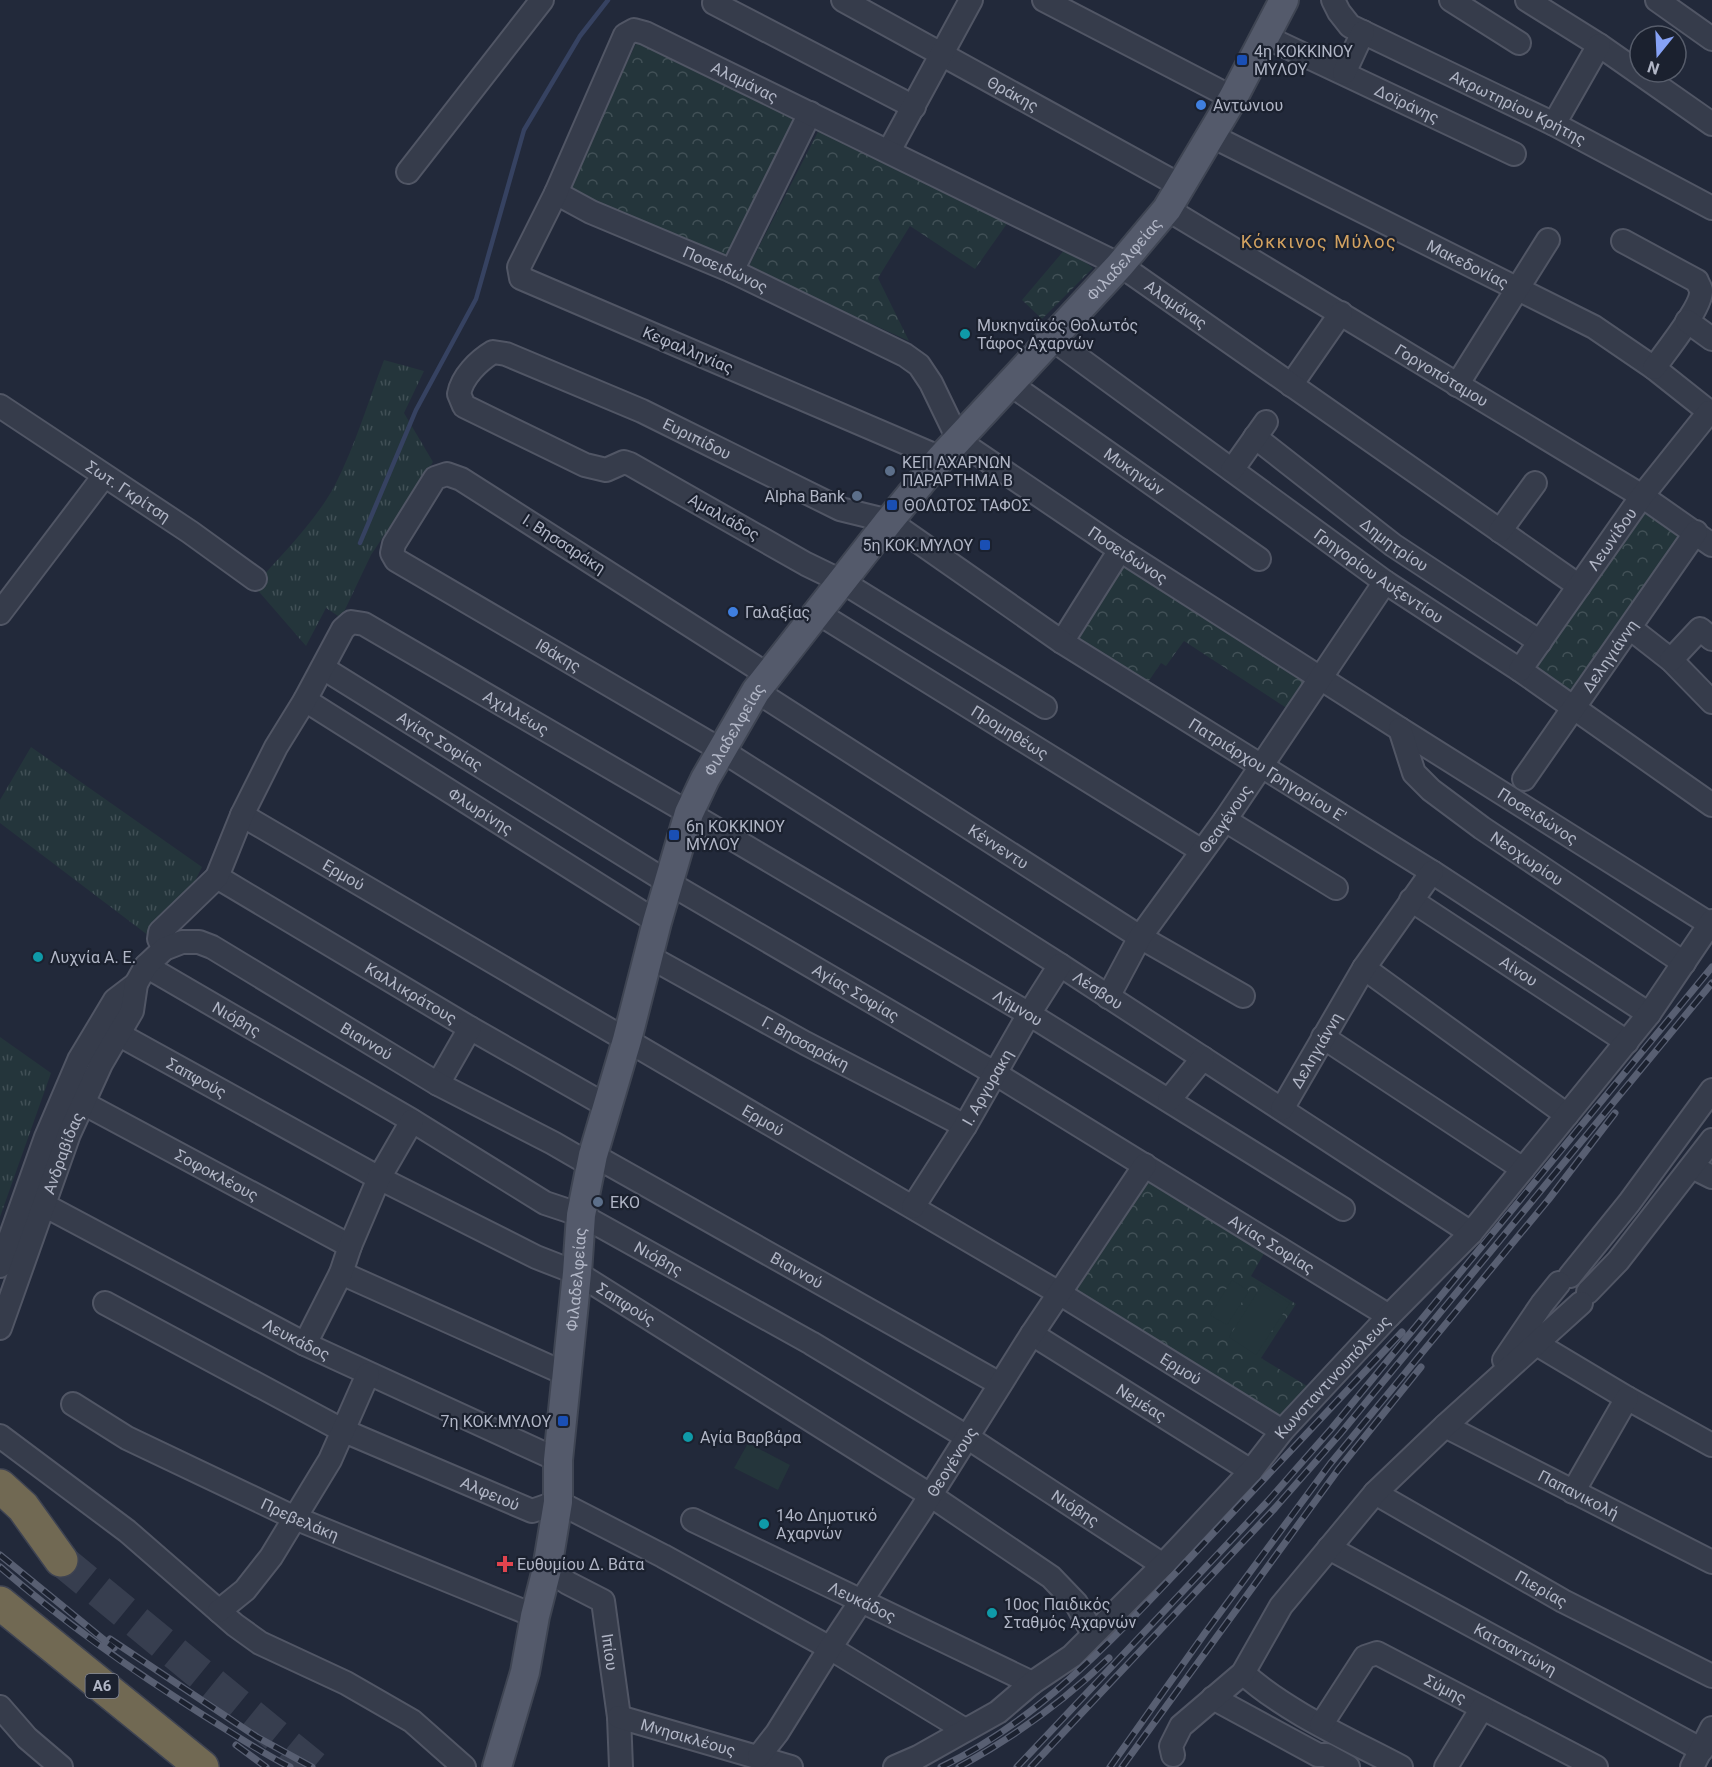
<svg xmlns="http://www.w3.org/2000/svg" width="1712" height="1767" font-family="Roboto,sans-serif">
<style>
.grass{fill:url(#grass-tufts)}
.park{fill:url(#park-crowns)}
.pitch{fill:#24353b}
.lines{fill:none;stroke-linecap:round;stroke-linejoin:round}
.stream{stroke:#364261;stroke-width:4.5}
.highway-tunnel{stroke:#373e4f;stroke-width:33;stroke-dasharray:33 16;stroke-linecap:butt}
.minor-casing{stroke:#515665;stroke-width:26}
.major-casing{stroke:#3f4553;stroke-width:32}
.highway-casing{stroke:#3e4352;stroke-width:36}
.minor{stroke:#363c4b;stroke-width:22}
.major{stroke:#545a6b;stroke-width:28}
.highway{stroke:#716953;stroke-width:33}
.rail-casing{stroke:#585f72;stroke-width:7}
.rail{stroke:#1b212f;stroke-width:4.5;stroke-dasharray:14;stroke-linecap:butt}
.transit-dot{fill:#1a4fb4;stroke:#1b212f;stroke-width:2}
.shop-dot{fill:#3f7fe0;stroke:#1b212f;stroke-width:2}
.culture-dot{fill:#0f9aa8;stroke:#1b212f;stroke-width:2}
.service-dot{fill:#5c6f8a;stroke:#1b212f;stroke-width:2}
.health-dot{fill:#e0444e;stroke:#1b212f;stroke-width:2}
.labels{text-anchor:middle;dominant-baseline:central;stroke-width:4.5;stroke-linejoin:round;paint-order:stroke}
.shield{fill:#1b212f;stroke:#848999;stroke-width:1.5}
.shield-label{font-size:15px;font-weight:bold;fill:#b1b6c6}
.poi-label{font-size:16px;fill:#b1b6c6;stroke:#1b212f;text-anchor:start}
.street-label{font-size:16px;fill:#b1b6c6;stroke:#1b212f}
.neighbourhood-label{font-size:18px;letter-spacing:1.5px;fill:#d3a260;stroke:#1b212f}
</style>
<defs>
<pattern id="grass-tufts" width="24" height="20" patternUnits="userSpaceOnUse" patternTransform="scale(1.5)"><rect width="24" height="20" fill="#24353b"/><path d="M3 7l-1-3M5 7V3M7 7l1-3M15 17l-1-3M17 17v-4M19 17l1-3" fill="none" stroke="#415056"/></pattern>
<pattern id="park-crowns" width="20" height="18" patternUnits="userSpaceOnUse" patternTransform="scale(1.5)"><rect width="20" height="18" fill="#24353b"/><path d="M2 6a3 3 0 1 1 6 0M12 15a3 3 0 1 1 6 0" fill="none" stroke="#415056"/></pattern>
</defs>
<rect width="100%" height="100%" fill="#22293a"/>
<path class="grass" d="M384,360L424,371L404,413L433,462L371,555L341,618L326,608L306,646L254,586C282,554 315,522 335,485C355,446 368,402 384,360Z
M31,747L202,867L187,897L149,936L0,823V800Z
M0,1037L51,1073L0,1217Z"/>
<path class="park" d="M641,33L802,114L730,261L567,190Z
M823,122L1011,218L975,269L910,226L878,278L909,341L748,268Z
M1066,248L1093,268L1042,319L1022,300Z
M1644,505L1687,534L1576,694L1533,665Z
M1119,561L1306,683L1288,709L1184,641L1166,666L1161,663L1146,685L1069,636Z
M1143,1179L1265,1252L1251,1276L1296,1304L1261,1358L1312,1389L1283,1421L1070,1290Z"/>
<path class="pitch" d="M1232,1280L1249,1291L1227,1325L1210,1315Z
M1262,1285L1290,1303L1256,1355L1229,1337Z
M748,1443L790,1465L778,1490L734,1468Z"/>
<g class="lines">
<path class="stream" d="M360,543L416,410L476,299L524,130L580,36L608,0"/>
<path class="highway-tunnel" d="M61,1560L314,1767"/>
<defs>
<g id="minor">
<path id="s1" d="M843,0L1181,186"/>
<path d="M1044,0L1233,98"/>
<path id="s2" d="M1333,0L1339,12L1350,26L1554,124L1712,208"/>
<path d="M1451,0L1519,43"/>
<path d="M1527,0L1599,45L1712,124"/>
<path d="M1657,0L1712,39"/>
<path d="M714,3L914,107"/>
<path id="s3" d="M1266,37L1514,154"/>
<path d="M1344,73L1363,32"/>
<path d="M1554,124L1599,45"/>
<path id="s4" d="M1212,136L1594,327L1654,368L1712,414"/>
<path d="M889,151L971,0"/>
<path d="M408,172L542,0"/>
<path id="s5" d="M556,193L591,212L732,271L905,355L919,365L931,383L959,441L1120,550L1400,729L1710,924"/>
<path id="s6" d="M1167,209L1642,496L1712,545"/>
<path d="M1623,241L1697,281C1698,284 1700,287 1701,290C1703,306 1664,354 1654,368"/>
<path d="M732,271L810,113"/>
<path d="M1687,321L1712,339"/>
<path id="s7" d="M1051,338L1385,582L1520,670L1712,805"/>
<path id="s8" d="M1010,384L1259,559"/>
<path d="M1291,385L1341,313"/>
<path d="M1457,385L1548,240"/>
<path id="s9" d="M0,406L190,532L255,579"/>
<path id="s10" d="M1255,437L1393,545L1540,642"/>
<path id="s11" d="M941,458L521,278L519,267L556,193L625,35L634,30L645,33L1120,265L1579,586"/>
<path d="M1232,470L1266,422"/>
<path d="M1500,531L1535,483"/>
<path d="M0,613L104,476"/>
<path id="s12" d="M818,613L1202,851"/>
<path d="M1630,628L1671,660L1712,702"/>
<path d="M1062,642L1120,550"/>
<path d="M1671,660L1700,629L1712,639"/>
<path id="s13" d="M323,668L669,883L996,1074L1389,1316"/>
<path id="s14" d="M1520,670L1642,496L1709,412"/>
<path id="s15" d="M768,675L461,479L447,474L435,478L394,544L392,553L396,560L721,750L1060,965L1471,1233"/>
<path id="s16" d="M756,691L1140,937L1243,996"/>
<path id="s17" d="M305,700L657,922"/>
<path id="s18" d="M1045,707L841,581L806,564L630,464L624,462L606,470L585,465L464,406L459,394C462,377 478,361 493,352L506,354L642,411L840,509L889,521L1062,642L1432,872L1649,1014"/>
<path id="s19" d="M1400,729L1414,773L1431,790L1482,828L1684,963"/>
<path id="s20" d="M1524,779L1696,532"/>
<path id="s21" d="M242,815L1059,1293L1282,1431"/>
<path d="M1225,820L1336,888"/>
<path id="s22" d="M217,877L470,1028L607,1106"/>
<path id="s23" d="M1411,900L1627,1042"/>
<path id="s24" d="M164,949L159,939L160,932L217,877L242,815L276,747L305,700L343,629L351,622L364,624L689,813L1029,1014L1343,1209"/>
<path id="s25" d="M648,956L805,1043L965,1126"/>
<path id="s26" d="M146,966L411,1120L545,1203L581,1215L811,1343L967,1437L1163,1565"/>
<path d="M1364,968L1567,1115"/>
<path id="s27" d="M1108,997L1140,937L1225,820L1385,582"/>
<path id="s28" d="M118,1034L379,1178L536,1257L577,1273L930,1495L1051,1577L1076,1603L1093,1634"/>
<path d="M1323,1037L1523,1169"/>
<path d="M438,1084L470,1028"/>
<path d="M1169,1100L1203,1058"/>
<path id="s29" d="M83,1103L350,1246"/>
<path id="s30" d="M1282,1109L1364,968L1432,872"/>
<path id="s31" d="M593,1155L1000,1384"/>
<path d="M1692,1167L1712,1177"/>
<path id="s32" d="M44,1205L305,1344L558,1460"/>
<path id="s33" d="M913,1207L965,1126L1029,1014L1060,965"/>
<path d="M0,1266L46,1137L79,1060L115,1000L136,984"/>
<path d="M341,1273L566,1374"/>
<path d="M1570,1276L1629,1203L1712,1090"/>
<path d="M1588,1292L1618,1261L1712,1140"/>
<path id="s34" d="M105,1303L342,1430L532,1511L558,1502L663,1556L830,1648L965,1730"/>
<path id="s35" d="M0,1328L69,1134L101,1064L132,1011L136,984L146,966L164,949L182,942H199L212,947L438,1084L553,1143L591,1165"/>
<path id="s36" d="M1032,1334L1251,1471"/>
<path d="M1535,1343L1627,1398L1712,1445"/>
<path d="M305,1344L341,1273L350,1246L379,1178L412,1121"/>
<path d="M1504,1360L1542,1304L1559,1283"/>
<path id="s37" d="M73,1404L127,1438L295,1518L535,1616"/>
<path id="s38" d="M1445,1426L1712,1562"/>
<path d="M0,1436L127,1531L235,1625L260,1643L346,1683L412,1721L464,1767"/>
<path d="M1573,1492L1627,1398"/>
<path id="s39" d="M1375,1493L1563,1601L1712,1676"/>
<path id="s40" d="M693,1520L1032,1683"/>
<path id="s41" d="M1329,1548L1702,1750"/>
<path id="s42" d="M547,1569L568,1583L603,1601L619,1717L621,1767"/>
<path d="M219,1611L245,1590L271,1557L330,1460L368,1374"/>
<path d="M1243,1673C1286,1712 1350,1740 1401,1767"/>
<path d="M1213,1698L1318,1755H1326L1348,1767"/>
<path d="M0,1707L27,1738L61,1767"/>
<path id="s43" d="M619,1717L791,1767"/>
<path id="s44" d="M1321,1725L1365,1657L1377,1653L1596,1767"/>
<path d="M1173,1755L1171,1746L1181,1726L1243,1673L1281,1606L1375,1493L1445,1426L1581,1303"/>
<path id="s45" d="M759,1756L777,1733L830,1648L920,1512L1032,1334L1145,1165"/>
<path id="s46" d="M895,1767L918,1757L998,1712L1032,1683L1072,1656L1163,1565L1251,1471L1282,1431L1389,1316L1471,1233L1649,1014L1712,921"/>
<path d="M1446,1767L1482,1708"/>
<path d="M1692,1767L1712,1728"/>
</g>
<g id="major">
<path id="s47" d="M497,1767L525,1672L535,1616L547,1569L558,1502V1460L577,1273L581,1215L593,1155L627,1040L657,922L689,813L705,779L756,691L889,521L941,458L1120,265L1167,209L1233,98L1284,0"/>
</g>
<path id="highway" d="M0,1486L23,1507L61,1560
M0,1603L202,1767"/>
</defs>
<use href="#minor" class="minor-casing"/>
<use href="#major" class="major-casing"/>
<use href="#highway" class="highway-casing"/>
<use href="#minor" class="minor"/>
<use href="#major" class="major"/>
<use href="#highway" class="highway"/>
<defs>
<path id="rail" d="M0,1555L114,1648
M0,1567C65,1623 131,1670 203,1715C232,1733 260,1752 290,1767
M110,1639L257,1737L312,1767
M236,1745L266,1767
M941,1767C1041,1719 1115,1637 1190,1558C1261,1483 1331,1407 1402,1332
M959,1767C1014,1737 1064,1701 1109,1658
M1017,1767L1268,1501L1332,1428L1712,967
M1031,1767L1275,1508L1340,1434L1712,983
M1110,1767L1205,1633L1330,1464L1549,1199L1615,1113
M1122,1767L1338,1470L1421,1367"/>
</defs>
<use href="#rail" class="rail-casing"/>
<use href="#rail" class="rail"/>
</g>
<g class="transit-dot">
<rect x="1236" y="54" width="12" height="12" rx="3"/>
<rect x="886" y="499" width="12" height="12" rx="3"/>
<rect x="979" y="539" width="12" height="12" rx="3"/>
<rect x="668" y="829" width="12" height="12" rx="3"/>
<rect x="557" y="1415" width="12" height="12" rx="3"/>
</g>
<g class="shop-dot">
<circle cx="1201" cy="105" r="6"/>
<circle cx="733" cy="612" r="6"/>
</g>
<g class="culture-dot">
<circle cx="965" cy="334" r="6"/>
<circle cx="38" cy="957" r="6"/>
<circle cx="688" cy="1437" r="6"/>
<circle cx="764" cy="1524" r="6"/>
<circle cx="992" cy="1613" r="6"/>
</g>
<g class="service-dot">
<circle cx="890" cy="471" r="6"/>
<circle cx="857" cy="496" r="6"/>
<circle cx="598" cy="1202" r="6"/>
</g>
<path class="health-dot" d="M502 1555h6v6h6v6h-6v6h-6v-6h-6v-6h6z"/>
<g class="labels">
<rect class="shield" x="85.5" y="1674" width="33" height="24" rx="4.5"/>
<g class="shield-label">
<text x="102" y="1686">Α6</text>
</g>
<g class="poi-label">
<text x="1254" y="51">4η ΚΟΚΚΙΝΟΥ<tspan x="1254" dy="18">ΜΥΛΟΥ</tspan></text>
<text x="1213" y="105">Αντωνιου</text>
<text x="977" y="325">Μυκηναϊκός Θολωτός<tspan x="977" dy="18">Τάφος Αχαρνών</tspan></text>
<text x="902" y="462">ΚΕΠ ΑΧΑΡΝΩΝ<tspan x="902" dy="18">ΠΑΡΑΡΤΗΜΑ Β</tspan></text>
<text x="845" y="496" text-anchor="end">Alpha Bank</text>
<text x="904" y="505">ΘΟΛΩΤΟΣ ΤΑΦΟΣ</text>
<text x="973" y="545" text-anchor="end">5η ΚΟΚ.ΜΥΛΟΥ</text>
<text x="745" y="612">Γαλαξίας</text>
<text x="686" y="826">6η ΚΟΚΚΙΝΟΥ<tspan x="686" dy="18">ΜΥΛΟΥ</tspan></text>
<text x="50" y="957">Λυχνία A. E.</text>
<text x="610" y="1202">EKO</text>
<text x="551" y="1421" text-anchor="end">7η ΚΟΚ.ΜΥΛΟΥ</text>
<text x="700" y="1437">Αγία Βαρβάρα</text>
<text x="776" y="1515">14ο Δημοτικό<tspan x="776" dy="18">Αχαρνών</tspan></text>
<text x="517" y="1564">Ευθυμίου Δ. Βάτα</text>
<text x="1004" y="1604">10ος Παιδικός<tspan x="1004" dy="18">Σταθμός Αχαρνών</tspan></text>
</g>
<g class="street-label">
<text stroke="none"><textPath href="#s11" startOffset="856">Αλαμάνας</textPath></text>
<text stroke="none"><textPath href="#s1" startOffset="194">Θράκης</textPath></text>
<text stroke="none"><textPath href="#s3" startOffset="156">Δοϊράνης</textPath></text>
<text stroke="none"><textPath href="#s2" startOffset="218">Ακρωτηρίου Κρήτης</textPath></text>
<text stroke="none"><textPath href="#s47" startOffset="1684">Φιλαδελφείας</textPath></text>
<text stroke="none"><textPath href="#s4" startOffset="286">Μακεδονίας</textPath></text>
<text stroke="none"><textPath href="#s5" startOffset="186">Ποσειδώνος</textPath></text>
<text stroke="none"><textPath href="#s11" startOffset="1342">Αλαμάνας</textPath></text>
<text transform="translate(688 350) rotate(23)">Κεφαλληνίας</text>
<text stroke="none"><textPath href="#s6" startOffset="321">Γοργοπόταμου</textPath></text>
<text stroke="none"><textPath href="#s18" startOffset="954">Ευριπίδου</textPath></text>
<text stroke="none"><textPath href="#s8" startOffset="152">Μυκηνών</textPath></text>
<text stroke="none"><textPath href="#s9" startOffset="154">Σωτ. Γκρίτση</textPath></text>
<text transform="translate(724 517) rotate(29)">Αμαλιάδος</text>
<text stroke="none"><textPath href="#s14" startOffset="160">Λεωνίδου</textPath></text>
<text transform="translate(564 544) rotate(33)">Ι. Βησσαράκη</text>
<text stroke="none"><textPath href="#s10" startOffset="176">Δημητρίου</textPath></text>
<text stroke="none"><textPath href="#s5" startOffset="692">Ποσειδώνος</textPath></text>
<text stroke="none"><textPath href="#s7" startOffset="405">Γρηγορίου Αυξεντίου</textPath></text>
<text stroke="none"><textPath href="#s15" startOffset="675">Ιθάκης</textPath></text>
<text stroke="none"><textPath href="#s20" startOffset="150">Δεληγιάννη</textPath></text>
<text stroke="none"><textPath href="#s24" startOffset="576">Αχιλλέως</textPath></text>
<text stroke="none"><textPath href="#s47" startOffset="1072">Φιλαδελφείας</textPath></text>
<text stroke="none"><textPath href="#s12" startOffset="226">Προμηθέως</textPath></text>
<text stroke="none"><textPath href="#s13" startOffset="138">Αγίας Σοφίας</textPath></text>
<text stroke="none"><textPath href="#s18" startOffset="1617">Πατριάρχου Γρηγορίου E'</textPath></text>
<text stroke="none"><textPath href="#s17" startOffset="208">Φλωρίνης</textPath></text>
<text stroke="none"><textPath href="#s5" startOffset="1178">Ποσειδώνος</textPath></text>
<text stroke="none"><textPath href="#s27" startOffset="214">Θεαγένους</textPath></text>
<text stroke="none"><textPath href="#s16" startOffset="288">Κέννεντυ</textPath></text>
<text stroke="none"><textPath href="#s19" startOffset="188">Νεοχωρίου</textPath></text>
<text stroke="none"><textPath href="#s21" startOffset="118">Ερμού</textPath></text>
<text stroke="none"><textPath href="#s23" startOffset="129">Αίνου</textPath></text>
<text stroke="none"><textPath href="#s15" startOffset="1310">Λέσβου</textPath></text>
<text stroke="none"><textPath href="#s13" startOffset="624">Αγίας Σοφίας</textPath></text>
<text stroke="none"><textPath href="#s22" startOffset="226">Καλλικράτους</textPath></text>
<text stroke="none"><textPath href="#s24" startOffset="1158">Λήμνου</textPath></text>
<text stroke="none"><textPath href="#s26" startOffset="105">Νιόβης</textPath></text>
<text stroke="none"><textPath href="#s35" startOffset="648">Βιαννού</textPath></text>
<text stroke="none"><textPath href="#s25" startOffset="180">Γ. Βησσαράκη</textPath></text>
<text stroke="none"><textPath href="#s30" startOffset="68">Δεληγιάννη</textPath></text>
<text stroke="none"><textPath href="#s28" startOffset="90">Σαπφούς</textPath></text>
<text stroke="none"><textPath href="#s33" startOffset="141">Ι. Αργυρακη</textPath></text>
<text stroke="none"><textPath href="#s21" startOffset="604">Ερμού</textPath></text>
<text stroke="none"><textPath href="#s35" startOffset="186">Ανδραβίδας</textPath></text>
<text stroke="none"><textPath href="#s29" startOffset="152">Σοφοκλέους</textPath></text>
<text stroke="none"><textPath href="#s13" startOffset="1110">Αγίας Σοφίας</textPath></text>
<text stroke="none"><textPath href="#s26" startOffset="591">Νιόβης</textPath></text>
<text stroke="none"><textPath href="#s31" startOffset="234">Βιαννού</textPath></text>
<text stroke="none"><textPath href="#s47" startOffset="496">Φιλαδελφείας</textPath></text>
<text stroke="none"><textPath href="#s28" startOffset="576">Σαπφούς</textPath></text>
<text stroke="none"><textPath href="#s32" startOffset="286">Λευκάδος</textPath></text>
<text stroke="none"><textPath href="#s21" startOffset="1090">Ερμού</textPath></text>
<text stroke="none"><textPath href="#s46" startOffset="592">Κωνσταντινουπόλεως</textPath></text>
<text stroke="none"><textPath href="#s36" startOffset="129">Νεμέας</textPath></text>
<text stroke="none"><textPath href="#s45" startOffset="352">Θεογένους</textPath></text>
<text stroke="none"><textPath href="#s34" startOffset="430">Αλφειού</textPath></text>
<text stroke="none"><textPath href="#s38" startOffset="150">Παπανικολή</textPath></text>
<text stroke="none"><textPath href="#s26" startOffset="1077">Νιόβης</textPath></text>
<text stroke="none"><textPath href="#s37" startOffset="255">Πρεβελάκη</textPath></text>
<text stroke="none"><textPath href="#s39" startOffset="192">Πιερίας</textPath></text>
<text stroke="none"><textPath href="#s40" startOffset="188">Λευκάδος</textPath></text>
<text stroke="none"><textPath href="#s41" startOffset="212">Κατσαντώνη</textPath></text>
<text stroke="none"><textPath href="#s42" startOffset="116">Ιπίου</textPath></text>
<text stroke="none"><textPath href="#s44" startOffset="171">Σύμης</textPath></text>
<text stroke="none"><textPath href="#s43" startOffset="72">Μνησικλέους</textPath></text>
</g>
<g class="neighbourhood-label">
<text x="1319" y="241">Κόκκινος Μύλος</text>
</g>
</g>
<g transform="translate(1658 54) rotate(198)"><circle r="28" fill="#1b212f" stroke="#575d6b" stroke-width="1.5"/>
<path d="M0-4.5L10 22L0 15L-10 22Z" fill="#86a2f6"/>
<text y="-9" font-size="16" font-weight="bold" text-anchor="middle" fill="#b1b6c6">N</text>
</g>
</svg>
